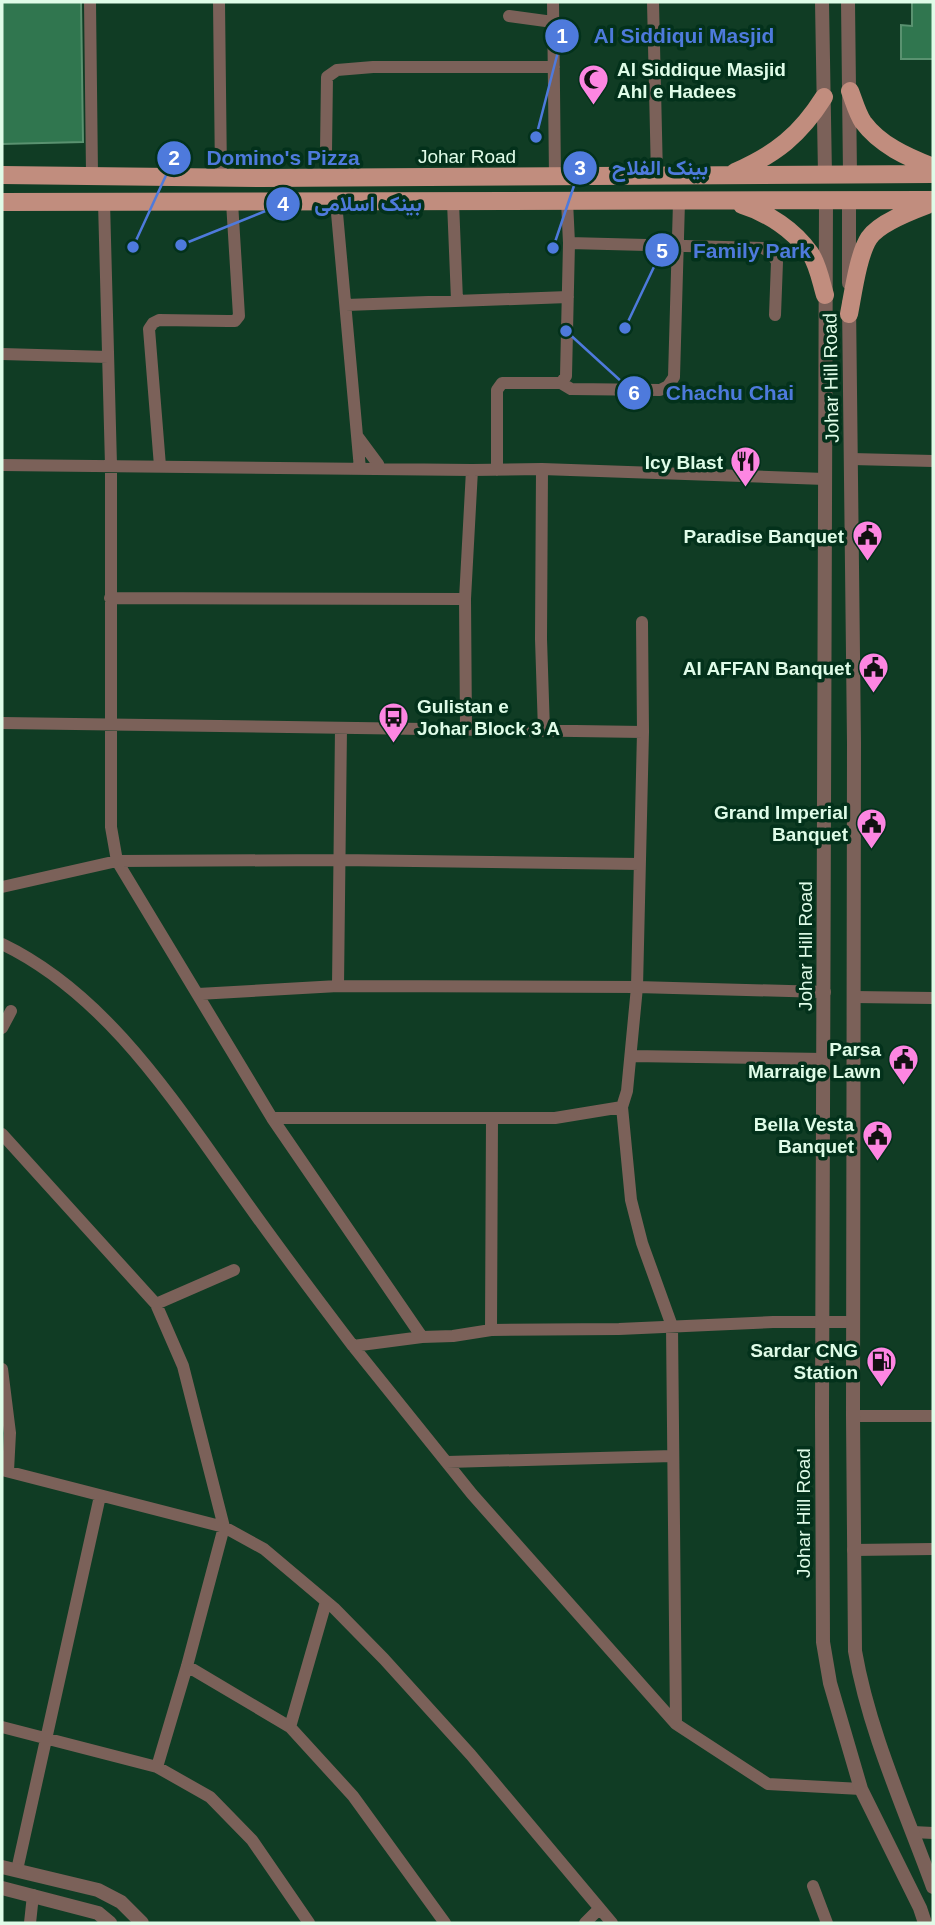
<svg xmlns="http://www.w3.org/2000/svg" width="935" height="1925" font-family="Helvetica,Vazirmatn,sans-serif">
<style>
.building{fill:#30764f;stroke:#5a9270;stroke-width:2}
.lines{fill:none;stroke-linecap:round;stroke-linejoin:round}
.minor{stroke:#7b6159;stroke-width:12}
.tertiary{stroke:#7b6159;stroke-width:14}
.primary{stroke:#c18d7e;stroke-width:18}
.labels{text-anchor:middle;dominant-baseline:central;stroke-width:7;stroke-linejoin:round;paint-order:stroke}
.poi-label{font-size:19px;font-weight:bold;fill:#dffce8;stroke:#03311b;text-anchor:end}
.street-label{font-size:19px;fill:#dffce8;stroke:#03311b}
.leader{fill:none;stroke:#4e7adc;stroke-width:2.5}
.callout-dot{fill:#4e7adc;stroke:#03311b;stroke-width:2.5}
.mark-label{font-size:21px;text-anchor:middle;font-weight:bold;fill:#fff}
.callout-label{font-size:21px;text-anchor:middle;font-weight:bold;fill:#4e7adc;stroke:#03311b;stroke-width:7;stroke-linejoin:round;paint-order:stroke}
</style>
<rect width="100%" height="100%" fill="#103c24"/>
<path class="building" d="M2,2H81L83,142L2,144Z
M912,2H933V59H901V25L912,26Z"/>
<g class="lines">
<path class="minor" d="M90,2L92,174
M219,2L221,176
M553,2L555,177
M653,2L657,176
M509,16L553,22
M326,151L327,77L337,70L373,67H554
M104,202L111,465V827L117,861L272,1118L422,1337L453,1336L491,1330L619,1329L773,1322H853
M336,202L360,469
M453,202L457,300
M569,243L763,248L771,253L777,262L775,315
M346,305L568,297
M2,354L108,357
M561,383L571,389L660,390L668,386L674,377L679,202
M358,437L378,464L380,469
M852,459L933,461
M2,465L472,470L542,469L825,479
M160,466L149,329L153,323L159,320L228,321H235L239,316L232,202
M542,469L541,639L544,731
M497,470V390L502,383H561L566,376L569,243L567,201
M110,598L465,599
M2,723L643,732
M466,730L465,599L472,470
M2,887L117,861L339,860L640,864
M2,944C108,995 175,1103 242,1196C278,1247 315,1296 353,1346L422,1337
M338,986L341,728
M198,994L338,986L637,987L825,992
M854,997L933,998
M2,1028L11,1011
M631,1056L824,1059
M622,1107L631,1200L642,1243L672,1326L676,1724L768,1784L861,1789
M272,1118H555L622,1107L627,1091L637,987L643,732L642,622
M2,1134L156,1304L183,1366L224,1527L187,1666L157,1767
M156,1304L234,1270
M491,1330L492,1118
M353,1346L472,1494L676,1724
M2,1369L10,1433L8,1471
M853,1416H933
M447,1462L673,1456
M2,1470L224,1527L264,1549L334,1608L384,1659L471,1755L612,1923
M853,1550L933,1549
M187,1666L290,1727L353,1796L445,1923
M2,1727L157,1767L210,1797L252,1840L309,1923
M290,1727L326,1602
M913,1832L933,1833
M17,1870L100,1496
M813,1886L827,1923
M30,1923L33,1895
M585,1923L599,1909"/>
<path class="tertiary" d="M822,2L825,175
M848,2L850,175
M826,200L822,1415L823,1642L830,1683L861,1789L920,1908L925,1923
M849,200V283
M849,303L854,742L853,1416L855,1651C869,1732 905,1810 933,1887
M2,1867L98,1890L121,1902L142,1923
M2,1888L98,1913L110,1923"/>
<path class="primary" d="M850,91C854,101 857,113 863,122C880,145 907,157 933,167
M735,172C776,154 800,135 824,97
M2,175L264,178L933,174
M2,202L933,200
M742,205C768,213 794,230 810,253C818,264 821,282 825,295
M849,314C853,294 858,255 869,238C879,223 911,211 927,205"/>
</g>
<defs>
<symbol id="mosque-pin" viewBox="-11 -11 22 30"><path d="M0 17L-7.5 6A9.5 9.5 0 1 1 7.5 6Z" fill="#fd86e2" stroke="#03311b"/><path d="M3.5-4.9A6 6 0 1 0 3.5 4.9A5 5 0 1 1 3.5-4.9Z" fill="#111"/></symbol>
<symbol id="restaurant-pin" viewBox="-11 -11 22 30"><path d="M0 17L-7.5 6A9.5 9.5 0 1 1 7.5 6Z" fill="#fd86e2" stroke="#03311b"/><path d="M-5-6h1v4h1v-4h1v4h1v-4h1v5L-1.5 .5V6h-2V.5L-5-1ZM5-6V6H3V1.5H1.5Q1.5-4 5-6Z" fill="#111"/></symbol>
<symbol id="civic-pin" viewBox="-11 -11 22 30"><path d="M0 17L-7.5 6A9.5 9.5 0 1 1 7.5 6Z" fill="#fd86e2" stroke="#03311b"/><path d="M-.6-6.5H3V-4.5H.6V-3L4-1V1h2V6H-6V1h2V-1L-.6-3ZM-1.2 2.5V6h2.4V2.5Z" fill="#111"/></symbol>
<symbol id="bus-pin" viewBox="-11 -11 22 30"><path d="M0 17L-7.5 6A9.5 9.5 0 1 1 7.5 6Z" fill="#fd86e2" stroke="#03311b"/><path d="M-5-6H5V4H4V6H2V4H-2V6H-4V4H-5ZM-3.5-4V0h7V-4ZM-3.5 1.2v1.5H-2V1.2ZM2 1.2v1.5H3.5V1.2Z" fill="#111"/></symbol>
<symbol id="fuel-pin" viewBox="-11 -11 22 30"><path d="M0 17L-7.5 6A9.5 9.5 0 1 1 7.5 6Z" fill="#fd86e2" stroke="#03311b"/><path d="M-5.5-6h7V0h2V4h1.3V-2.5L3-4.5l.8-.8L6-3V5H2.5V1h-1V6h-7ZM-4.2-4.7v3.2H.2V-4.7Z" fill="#111"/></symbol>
</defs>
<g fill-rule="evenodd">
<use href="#mosque-pin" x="576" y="62" width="35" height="47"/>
<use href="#restaurant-pin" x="728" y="444" width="35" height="47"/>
<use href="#civic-pin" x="850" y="518" width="35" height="47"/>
<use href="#civic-pin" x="856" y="650" width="35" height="47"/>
<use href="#bus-pin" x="376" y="700" width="35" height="47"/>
<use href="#civic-pin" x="854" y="806" width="35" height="47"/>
<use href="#civic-pin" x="886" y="1042" width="35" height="47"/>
<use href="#civic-pin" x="860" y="1118" width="35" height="47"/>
<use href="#fuel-pin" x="864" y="1344" width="35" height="47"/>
</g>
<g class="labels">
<g class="poi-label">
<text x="617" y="69" text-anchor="start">Al Siddique Masjid<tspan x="617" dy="22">Ahl e Hadees</tspan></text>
<text x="723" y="462">Icy Blast</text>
<text x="844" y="536">Paradise Banquet</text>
<text x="851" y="668">Al AFFAN Banquet</text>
<text x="417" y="706" text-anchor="start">Gulistan e<tspan x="417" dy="22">Johar Block 3 A</tspan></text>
<text x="848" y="812">Grand Imperial<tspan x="848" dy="22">Banquet</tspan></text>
<text x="881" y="1049">Parsa<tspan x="881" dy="22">Marraige Lawn</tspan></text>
<text x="854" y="1124">Bella Vesta<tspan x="854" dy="22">Banquet</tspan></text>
<text x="858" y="1350">Sardar CNG<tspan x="858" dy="22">Station</tspan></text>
</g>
<g class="street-label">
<text x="467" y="156">Johar Road</text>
<text transform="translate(831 378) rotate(-91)">Johar Hill Road</text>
<text transform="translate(805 946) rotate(-90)">Johar Hill Road</text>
<text transform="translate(803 1513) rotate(-90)">Johar Hill Road</text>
</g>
</g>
<path class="leader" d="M536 137L562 36M133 247L174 158M553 248L580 168M181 245L283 204M625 328L662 250M566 331L634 393"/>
<g class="callout-dot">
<circle cx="536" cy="137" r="7"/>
<circle cx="133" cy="247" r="7"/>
<circle cx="553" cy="248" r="7"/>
<circle cx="181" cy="245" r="7"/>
<circle cx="625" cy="328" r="7"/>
<circle cx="566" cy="331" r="7"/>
<circle cx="562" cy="36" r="18"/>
<circle cx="174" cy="158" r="18"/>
<circle cx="580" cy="168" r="18"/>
<circle cx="283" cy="204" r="18"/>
<circle cx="662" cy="250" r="18"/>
<circle cx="634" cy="393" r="18"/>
</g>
<g class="mark-label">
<text x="562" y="43">1</text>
<text x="174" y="165">2</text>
<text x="580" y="175">3</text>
<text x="283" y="211">4</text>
<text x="662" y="258">5</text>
<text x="634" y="400">6</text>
</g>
<g class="callout-label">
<text x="684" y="43">Al Siddiqui Masjid</text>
<text x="283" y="165">Domino's Pizza</text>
<text x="660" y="175">بینک الفلاح</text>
<text x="368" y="211">بینک اسلامی</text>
<text x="752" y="258">Family Park</text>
<text x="730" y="400">Chachu Chai</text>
</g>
<rect width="935" height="1925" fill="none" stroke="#dffce8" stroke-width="7"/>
</svg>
